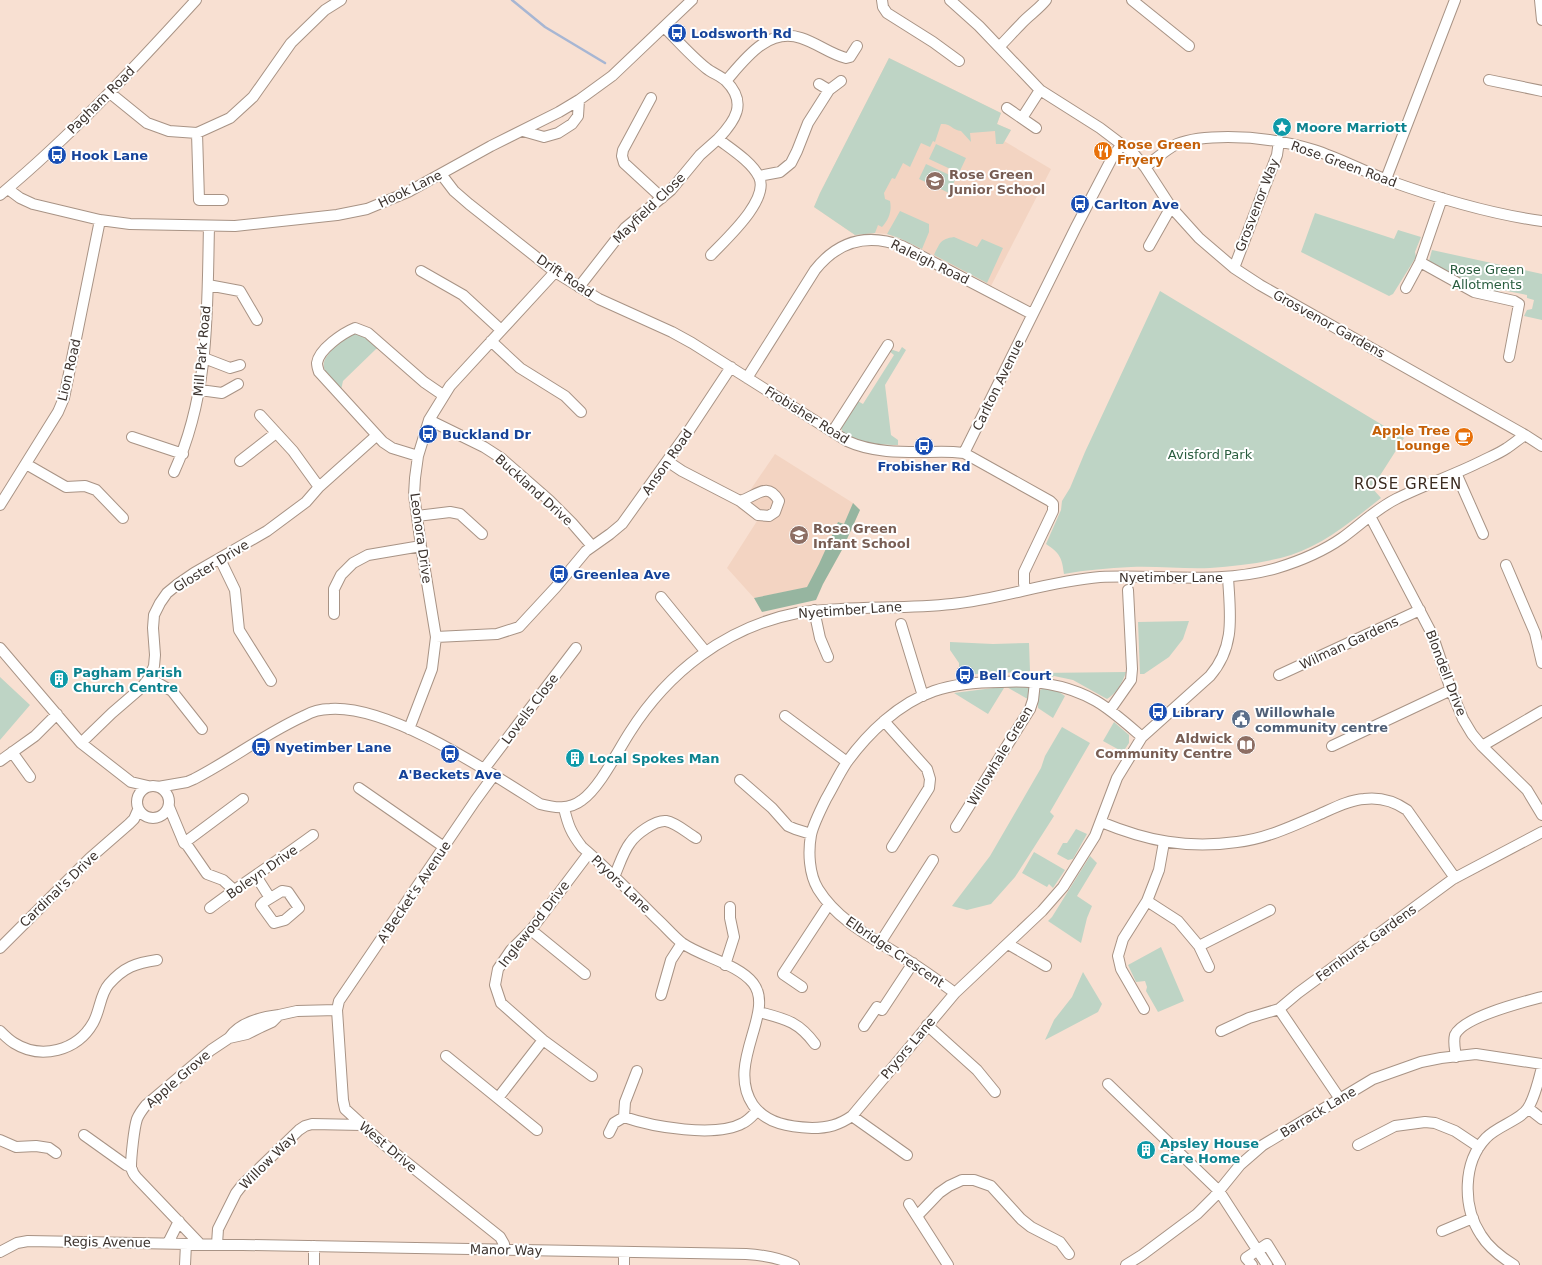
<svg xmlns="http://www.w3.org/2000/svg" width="1542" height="1265" font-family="'DejaVu Sans',sans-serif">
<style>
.built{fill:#f3d4c2}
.green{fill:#bed4c5}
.forest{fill:#96b5a0}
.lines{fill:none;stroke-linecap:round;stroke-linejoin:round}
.stream{stroke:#a7b6d3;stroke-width:2.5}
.minor-casing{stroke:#a89385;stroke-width:12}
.minor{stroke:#fff;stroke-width:10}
.labels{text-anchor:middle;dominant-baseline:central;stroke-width:4;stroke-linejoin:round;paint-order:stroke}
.transit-label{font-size:13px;font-weight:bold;fill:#164399;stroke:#fff;text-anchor:start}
.street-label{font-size:13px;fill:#3c332e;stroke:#fff}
.culture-label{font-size:13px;font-weight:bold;fill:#0d838f;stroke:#fff;text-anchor:start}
.food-label{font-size:13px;font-weight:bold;fill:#c56008;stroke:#fff;text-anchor:start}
.education-label{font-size:13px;font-weight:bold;fill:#785e54;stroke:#fff;text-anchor:start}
.park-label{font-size:13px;fill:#2a5d3f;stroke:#fff}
.service-label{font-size:13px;font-weight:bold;fill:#4e5e75;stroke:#fff;text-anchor:start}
.quarter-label{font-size:15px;letter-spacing:1px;fill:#3b2a1f;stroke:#fff}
</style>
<rect width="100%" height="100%" fill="#f8e0d2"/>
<path class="built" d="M889,58L1001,113L997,124L1011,130L1004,141L1051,169L991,286L899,238L887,234L875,233L855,235L814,207L820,193Z
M775,454L853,503L860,510L843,548L823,584L754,598L727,568L757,521L738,508Z"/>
<path class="green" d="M889,58L1001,113L997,124L1011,130L1003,144H996L995,131L970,133L971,142L961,131C952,130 951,123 941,124L935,142L933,141L930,147L921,143L910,167L903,163L895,179L892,178L884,193L885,199L890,201C892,211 889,219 882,227L878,225L875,233L855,235L814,207L820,193Z
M936,144L966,158L959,173L929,159Z
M926,164L956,178L949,193L919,179Z
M900,211L929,224V232L922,249L899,238L887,234Z
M1315,213L1394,239L1398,230L1421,237L1415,252L1416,257L1393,294L1389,296L1301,252Z
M954,237L977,247L982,239L1003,248L987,283L934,255C940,243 940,239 954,237Z
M1432,250L1542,274V320L1524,316L1527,310L1532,309L1534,300L1527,298V295L1502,290L1497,292L1479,288L1429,261Z
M1160,291L1404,438L1372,488L1381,498C1354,519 1325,544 1291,555C1265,563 1237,566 1210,568C1184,569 1157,566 1131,567C1108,568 1086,570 1064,574C1062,558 1060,553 1046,544L1061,510L1062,501L1070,488L1085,452Z
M361,332L383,349H376L343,381L341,390C323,371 315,365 337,345C347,335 346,334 361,332Z
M902,347L906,350L885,385L891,435L898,440V445C886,445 843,444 841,427C841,421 853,406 856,400L863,404L894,355L889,351L890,349L899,352Z
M1189,621L1183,639L1169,657L1144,674H1140L1138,622Z
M950,642L993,644L1029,643L1030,671L989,674L986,673L959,676V663L950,650Z
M1126,672C1123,682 1116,694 1107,699L1073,680L1054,676L1051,678L1039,676L1038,673Z
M0,677L30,705L0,740Z
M1005,686H1029L1031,693V701Z
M1001,687L1004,688L988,714L954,693Z
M1043,688L1059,692L1065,696L1053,718L1038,708V692Z
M1114,722L1129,735V743L1123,752L1103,741Z
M1062,727L1090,743L1050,812L1054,816L1015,877L991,904L967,910L952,906L990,856L1041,768L1045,756Z
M1076,829L1087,834L1073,859L1068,860L1057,854L1063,843H1067Z
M1034,852L1065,870L1053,888L1049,884L1047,887L1022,873Z
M1090,856L1097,863L1077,896L1092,906L1087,918L1081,943L1048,921L1052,917Z
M1161,947L1184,1001L1158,1012L1146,991L1147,987L1145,981L1136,982L1128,965Z
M1083,972L1102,1004L1098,1012L1045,1040L1054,1020L1072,997Z"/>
<path class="forest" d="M853,503L860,510L843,548L823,584L816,600L762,612L754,598L807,587L819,564L838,522L844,524Z"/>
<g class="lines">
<path class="stream" d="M512,0L545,27L605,63"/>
<defs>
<path id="minor" d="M882,0L883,7L887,13L933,42L959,61
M950,0L979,26L1040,90L1100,128L1133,153L1145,167L1171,207L1199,238L1234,268L1260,285L1525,435L1542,446
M1132,0L1189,46
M1540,0L1542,20
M664,27C678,41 691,56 706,68C712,73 721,76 726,81C748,103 735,121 718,139
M999,47C1007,39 1013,32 1021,24C1029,15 1038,10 1046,0
M1489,80L1542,91
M726,81C745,59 768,27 801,38C817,43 830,54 846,58L850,57L857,46
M819,84L829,90
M110,93L147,123L169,131L197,133L230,118L253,97L291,43L325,10L341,0
M651,98L623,150L622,156L624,163L662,198
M1007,108L1036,128
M1022,118L1040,90
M523,131L544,137L558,133L572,124L578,116L579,100
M197,133L199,200H223
M1145,167C1156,159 1165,150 1177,144C1192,138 1212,137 1228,137C1258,137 1285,141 1314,150C1339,158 1363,171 1387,180C1437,198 1489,214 1542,221
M441,174L454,191L469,204L555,272L599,299L672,332L692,343L847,441C879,456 919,451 953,452L964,453L1050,501L1053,504V511L1024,572V583L1025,590
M759,176L780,172L791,163L797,151L808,123L829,90L841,81
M1386,179L1455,0
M8,189L20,198L33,204L100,220L130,224L235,226L337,215L367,209L408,192L491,146L559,112L579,100L612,76L692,0
M0,195C71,136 134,68 196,0
M1149,246L1171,207
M1420,262L1474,292L1514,301L1519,304L1509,357
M1234,268L1277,155L1279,141
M421,271L463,295L501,330
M208,285L240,291L257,320
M579,287L625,228L671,190L700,155L718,139C731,149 752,162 759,177C770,200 725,240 711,255
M1406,288L1420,262L1442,198
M491,341L520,368L565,396L581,412
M204,358L230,368L240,365
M747,378L815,270C838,241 867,233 902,246L1032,314
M200,390L222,393L238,384
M260,415L293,451L319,487
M429,420L484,447L501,458L549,500L572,523L592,546
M833,431L888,345
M132,437L183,454
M964,453L1076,227L1112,158L1122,144
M418,456L392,448L383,442L319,372C318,369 317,366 317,363C319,349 343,333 355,328L368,333L424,382L443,395
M240,461L276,433
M667,461L682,471L740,501L758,515L769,516L775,512L779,501C767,480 756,497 740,501
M26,464L66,487L85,486L96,490L123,518
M174,472C210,393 207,311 209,226
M1456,473L1483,534
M0,505L58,412L64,398L100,220
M417,516L450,512L460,514L482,534
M1370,516L1432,634L1451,690L1463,719L1472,734L1482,746L1527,790L1542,815
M220,559L235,590L239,630L271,681
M1506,565L1535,633L1542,663
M661,597L705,651
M814,610L820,638L828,657
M334,614V589L341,575L353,563L368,555L421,546
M901,624L923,696
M436,637L497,634L519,627L556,587L586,551L610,534L622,524L690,429L731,367
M0,648L81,743L131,782L148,786
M1279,675L1420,610
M149,678L172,691L202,729
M1110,710L1131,680L1132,669L1128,590
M785,716L847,762
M884,721L927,769L930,779L929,788L892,847
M409,729L432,669L436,637L421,546L414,495L415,478L418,456L429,420L450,386L555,272
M81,743L112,713L141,688L149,678L154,666L155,655L153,628L154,615L160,603L167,593L178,584L194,573L267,531L306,502L319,487L376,436
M1332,746L1451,690
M1482,746L1542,711
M12,752L30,777
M0,761L35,736L57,714
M484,769L576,648
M494,775L475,801L339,1001L337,1010L343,1100L345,1109L381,1142L500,1237L504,1244L505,1250
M740,780L772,808L788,826L795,829L811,834
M137 802a16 16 0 1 1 32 0a16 16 0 1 1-32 0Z
M158,787L187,782L194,779C231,760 266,733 304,716C311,712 322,709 330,709C390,705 489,772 540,804C555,808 569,810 582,800C600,787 617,752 630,732C668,672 726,627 797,613C811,610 826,610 841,609C878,607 915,608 952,604C1002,599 1049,581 1100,577C1159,574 1219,585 1277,568C1300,561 1322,552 1342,538C1360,525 1376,509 1396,499C1424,485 1454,475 1482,461C1490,457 1500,453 1507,448C1513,444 1519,439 1525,435
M359,788L444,847
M169,807L184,843L187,845L207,874L223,880L234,890
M564,808C568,825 571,833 582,847C608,869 632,894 656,918C665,926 673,936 682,943C702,957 738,964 753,983C776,1012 725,1063 753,1105C767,1124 790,1127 812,1128C828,1128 839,1125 852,1116L955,993L1042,911L1063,887L1095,836L1117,778L1142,737L1210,676C1236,646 1230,614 1228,577
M1101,822C1147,841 1187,849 1237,842C1265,839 1293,826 1318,815C1332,809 1348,800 1364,799C1380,797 1394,801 1407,810L1455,878
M956,827L1030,709L1033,700L1035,682
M184,843L243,799
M589,853L531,930L511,950L498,969L495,985L501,1003L543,1040L592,1076
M256,876L270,898
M614,877C619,866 623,852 630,843C636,834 655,820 666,821C677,823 687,833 696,838
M282,891L288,892L299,908L285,920L274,923L261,905L264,902Z
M1147,901L1178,921L1199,946L1270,910
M210,908C243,883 279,860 313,835
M531,930L585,974
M880,943L933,860
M1008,944L1046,966
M1199,946L1209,967
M0,948L90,858L129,824L134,819L138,810
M725,965L734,937L730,918V907
M802,987L783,974L829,904
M955,993C940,982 925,971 909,961C877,940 839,923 818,889C809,874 808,852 811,835C813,825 821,809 826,799C833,787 839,774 847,762C868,733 899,703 934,691C954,684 980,682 1001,682C1035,680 1066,684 1096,701C1113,711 1127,724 1142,737
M661,995L671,960L682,943
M1144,1009L1121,969L1118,956L1123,939L1147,901L1159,870L1164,842
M1279,1009L1340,1099
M759,1012C785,1019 798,1021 815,1044
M927,1025L977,1070L995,1092
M864,1026L877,1007L882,1010L913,963
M0,1031C4,1035 9,1040 14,1043C41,1060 77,1051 93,1023C100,1011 100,994 109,984C124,967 136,963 157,960
M1221,1031L1249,1018L1279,1009L1298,993L1453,879L1542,832
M229,1038C239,1023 262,1017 279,1015
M446,1056L537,1130
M1456,1057C1455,1049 1453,1042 1455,1035C1463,1017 1523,1002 1542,997
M637,1071L625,1102L624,1117C653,1127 716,1138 743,1123C749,1120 753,1115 757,1111
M1108,1084L1219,1191L1267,1265
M498,1098L543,1040
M1528,1108L1542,1119
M852,1116L907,1155
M609,1133L614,1123L624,1117
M84,1135L126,1165L131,1167
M0,1140L16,1147L36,1146L49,1148L56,1153
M1358,1145L1395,1126L1425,1122L1435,1123L1455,1131L1479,1147
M909,1204L948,1265
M917,1216L939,1193L949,1186L962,1180H974L991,1186L1021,1219L1031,1227L1060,1242L1069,1254
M1442,1231L1473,1218
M168,1243L179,1221
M200,1244L137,1178C134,1175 132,1171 131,1167C131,1157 134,1128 137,1119C139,1114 142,1110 146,1105L211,1050L229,1038L247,1034L261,1027L272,1022L279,1015L297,1011L337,1010
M217,1244L218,1229L236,1193L243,1184L299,1130L305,1126L312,1124L362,1125
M314,1246V1265
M0,1252L17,1243L28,1241L746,1254C762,1255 778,1257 794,1265
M624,1252V1265
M185,1265L186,1244
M1126,1265L1142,1255L1197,1214L1214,1197L1240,1165L1263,1145L1373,1079L1421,1062L1441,1058L1476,1054L1542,1064
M1252,1265L1246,1258L1267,1244L1280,1265
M1514,1265C1501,1257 1489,1248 1481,1235C1462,1206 1463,1162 1486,1138C1497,1126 1521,1120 1528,1108C1535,1097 1539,1079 1542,1067"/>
</defs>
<use href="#minor" class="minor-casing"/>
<use href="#minor" class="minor"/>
</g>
<defs>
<symbol id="bus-disc" viewBox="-11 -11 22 22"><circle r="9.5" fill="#1a4fb4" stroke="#fff"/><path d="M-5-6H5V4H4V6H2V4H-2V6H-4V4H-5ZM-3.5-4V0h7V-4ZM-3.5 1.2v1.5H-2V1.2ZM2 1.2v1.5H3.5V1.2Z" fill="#fff"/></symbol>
<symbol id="sight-disc" viewBox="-11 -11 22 22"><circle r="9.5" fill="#0f9aa8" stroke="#fff"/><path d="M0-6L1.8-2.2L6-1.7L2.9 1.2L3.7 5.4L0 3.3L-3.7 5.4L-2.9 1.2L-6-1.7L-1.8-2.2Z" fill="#fff"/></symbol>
<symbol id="restaurant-disc" viewBox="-11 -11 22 22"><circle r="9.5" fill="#e8710a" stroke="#fff"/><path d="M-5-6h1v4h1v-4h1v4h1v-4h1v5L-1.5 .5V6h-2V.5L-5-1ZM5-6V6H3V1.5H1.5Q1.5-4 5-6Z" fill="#fff"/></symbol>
<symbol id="school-disc" viewBox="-11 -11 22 22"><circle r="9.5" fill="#8d6e63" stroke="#fff"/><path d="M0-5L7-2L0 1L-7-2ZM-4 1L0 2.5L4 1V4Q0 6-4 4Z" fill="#fff"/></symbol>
<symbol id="cafe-disc" viewBox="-11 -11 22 22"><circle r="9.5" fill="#e8710a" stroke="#fff"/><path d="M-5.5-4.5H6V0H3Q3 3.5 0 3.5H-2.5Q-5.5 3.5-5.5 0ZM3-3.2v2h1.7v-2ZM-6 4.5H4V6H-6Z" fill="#fff"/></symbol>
<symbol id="building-disc" viewBox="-11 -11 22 22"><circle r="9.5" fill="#0f9aa8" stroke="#fff"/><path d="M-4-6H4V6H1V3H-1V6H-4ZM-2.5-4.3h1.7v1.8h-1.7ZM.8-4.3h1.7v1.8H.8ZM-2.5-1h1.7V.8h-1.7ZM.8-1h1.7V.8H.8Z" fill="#fff"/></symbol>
<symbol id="civic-disc" viewBox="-11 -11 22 22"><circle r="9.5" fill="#5c6f8a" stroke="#fff"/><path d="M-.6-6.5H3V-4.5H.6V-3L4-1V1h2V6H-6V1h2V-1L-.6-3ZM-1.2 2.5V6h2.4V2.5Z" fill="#fff"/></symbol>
<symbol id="library-disc" viewBox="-11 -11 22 22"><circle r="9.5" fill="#8d6e63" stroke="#fff"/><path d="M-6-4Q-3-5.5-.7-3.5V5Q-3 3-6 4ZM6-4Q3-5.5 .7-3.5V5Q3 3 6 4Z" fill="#fff"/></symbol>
</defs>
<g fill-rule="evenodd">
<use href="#bus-disc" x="666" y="22" width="22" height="22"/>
<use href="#sight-disc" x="1271" y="116" width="22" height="22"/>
<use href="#restaurant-disc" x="1092" y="140" width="22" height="22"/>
<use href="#bus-disc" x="46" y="144" width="22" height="22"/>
<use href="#school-disc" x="924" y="170" width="22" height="22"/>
<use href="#bus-disc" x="1069" y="193" width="22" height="22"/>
<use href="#bus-disc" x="417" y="423" width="22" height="22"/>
<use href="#cafe-disc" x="1453" y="426" width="22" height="22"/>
<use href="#bus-disc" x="913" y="435" width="22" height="22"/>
<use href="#school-disc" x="788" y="524" width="22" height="22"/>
<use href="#bus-disc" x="548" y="563" width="22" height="22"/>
<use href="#bus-disc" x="954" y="664" width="22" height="22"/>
<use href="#building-disc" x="48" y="668" width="22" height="22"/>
<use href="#bus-disc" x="1147" y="701" width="22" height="22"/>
<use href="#civic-disc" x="1230" y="708" width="22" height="22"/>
<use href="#library-disc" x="1235" y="734" width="22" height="22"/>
<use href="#bus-disc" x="250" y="736" width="22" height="22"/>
<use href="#bus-disc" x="439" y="743" width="22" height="22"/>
<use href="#building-disc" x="564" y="747" width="22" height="22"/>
<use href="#building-disc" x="1135" y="1139" width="22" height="22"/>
</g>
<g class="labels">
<g class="transit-label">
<text x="691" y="33">Lodsworth Rd</text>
<text x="71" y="155">Hook Lane</text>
<text x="1094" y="204">Carlton Ave</text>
<text x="442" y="434">Buckland Dr</text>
<text x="924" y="466" text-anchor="middle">Frobisher Rd</text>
<text x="573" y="574">Greenlea Ave</text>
<text x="979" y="675">Bell Court</text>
<text x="1172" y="712">Library</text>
<text x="275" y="747">Nyetimber Lane</text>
<text x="450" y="774" text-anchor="middle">A'Beckets Ave</text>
</g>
<g class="street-label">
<text transform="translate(101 100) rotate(-45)">Pagham Road</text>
<text transform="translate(1344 164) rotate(20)">Rose Green Road</text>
<text transform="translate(410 189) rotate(-26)">Hook Lane</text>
<text transform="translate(1257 205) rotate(-69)">Grosvenor Way</text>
<text transform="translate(649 208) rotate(-44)">Mayfield Close</text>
<text transform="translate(930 262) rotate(26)">Raleigh Road</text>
<text transform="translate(565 276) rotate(34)">Drift Road</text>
<text transform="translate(1329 324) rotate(29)">Grosvenor Gardens</text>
<text transform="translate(202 351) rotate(-85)">Mill Park Road</text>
<text transform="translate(69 370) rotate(-77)">Lion Road</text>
<text transform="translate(998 385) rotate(-64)">Carlton Avenue</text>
<text transform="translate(807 415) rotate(32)">Frobisher Road</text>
<text transform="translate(667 462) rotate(-55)">Anson Road</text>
<text transform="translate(534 490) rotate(42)">Buckland Drive</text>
<text transform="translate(421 538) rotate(82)">Leonora Drive</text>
<text transform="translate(211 566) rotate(-32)">Gloster Drive</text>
<text x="1171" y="577">Nyetimber Lane</text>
<text transform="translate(850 610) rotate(-4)">Nyetimber Lane</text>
<text transform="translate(1349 643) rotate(-25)">Wilman Gardens</text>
<text transform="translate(1446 673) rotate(69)">Blondell Drive</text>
<text transform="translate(530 709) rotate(-53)">Lovells Close</text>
<text transform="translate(1000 756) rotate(-59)">Willowhale Green</text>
<text transform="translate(262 872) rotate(-35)">Boleyn Drive</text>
<text transform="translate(621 884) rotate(44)">Pryors Lane</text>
<text transform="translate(59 889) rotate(-44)">Cardinal's Drive</text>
<text transform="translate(414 892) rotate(-56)">A'Becket's Avenue</text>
<text transform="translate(534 924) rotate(-52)">Inglewood Drive</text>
<text transform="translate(1366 943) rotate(-36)">Fernhurst Gardens</text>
<text transform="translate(895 952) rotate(34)">Elbridge Crescent</text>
<text transform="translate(908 1048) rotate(-50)">Pryors Lane</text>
<text transform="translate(178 1079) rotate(-41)">Apple Grove</text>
<text transform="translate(1318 1112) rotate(-31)">Barrack Lane</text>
<text transform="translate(388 1147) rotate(40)">West Drive</text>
<text transform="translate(268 1161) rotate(-45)">Willow Way</text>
<text transform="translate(107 1242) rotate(1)">Regis Avenue</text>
<text transform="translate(506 1250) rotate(1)">Manor Way</text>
</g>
<g class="culture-label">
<text x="1296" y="127">Moore Marriott</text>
<text x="73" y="672">Pagham Parish<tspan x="73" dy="15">Church Centre</tspan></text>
<text x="589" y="758">Local Spokes Man</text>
<text x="1160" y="1143">Apsley House<tspan x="1160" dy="15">Care Home</tspan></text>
</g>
<g class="food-label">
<text x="1117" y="144">Rose Green<tspan x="1117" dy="15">Fryery</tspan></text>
<text x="1450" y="430" text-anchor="end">Apple Tree<tspan x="1450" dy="15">Lounge</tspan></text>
</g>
<g class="education-label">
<text x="949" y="174">Rose Green<tspan x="949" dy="15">Junior School</tspan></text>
<text x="813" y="528">Rose Green<tspan x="813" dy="15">Infant School</tspan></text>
<text x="1232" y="738" text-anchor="end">Aldwick<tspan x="1232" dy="15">Community Centre</tspan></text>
</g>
<g class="park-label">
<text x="1487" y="269">Rose Green<tspan x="1487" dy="15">Allotments</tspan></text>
<text x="1210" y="454">Avisford Park</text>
</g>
<g class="service-label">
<text x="1255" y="712">Willowhale<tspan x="1255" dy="15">community centre</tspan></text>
</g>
<g class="quarter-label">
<text x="1408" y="484">ROSE GREEN</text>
</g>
</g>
</svg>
